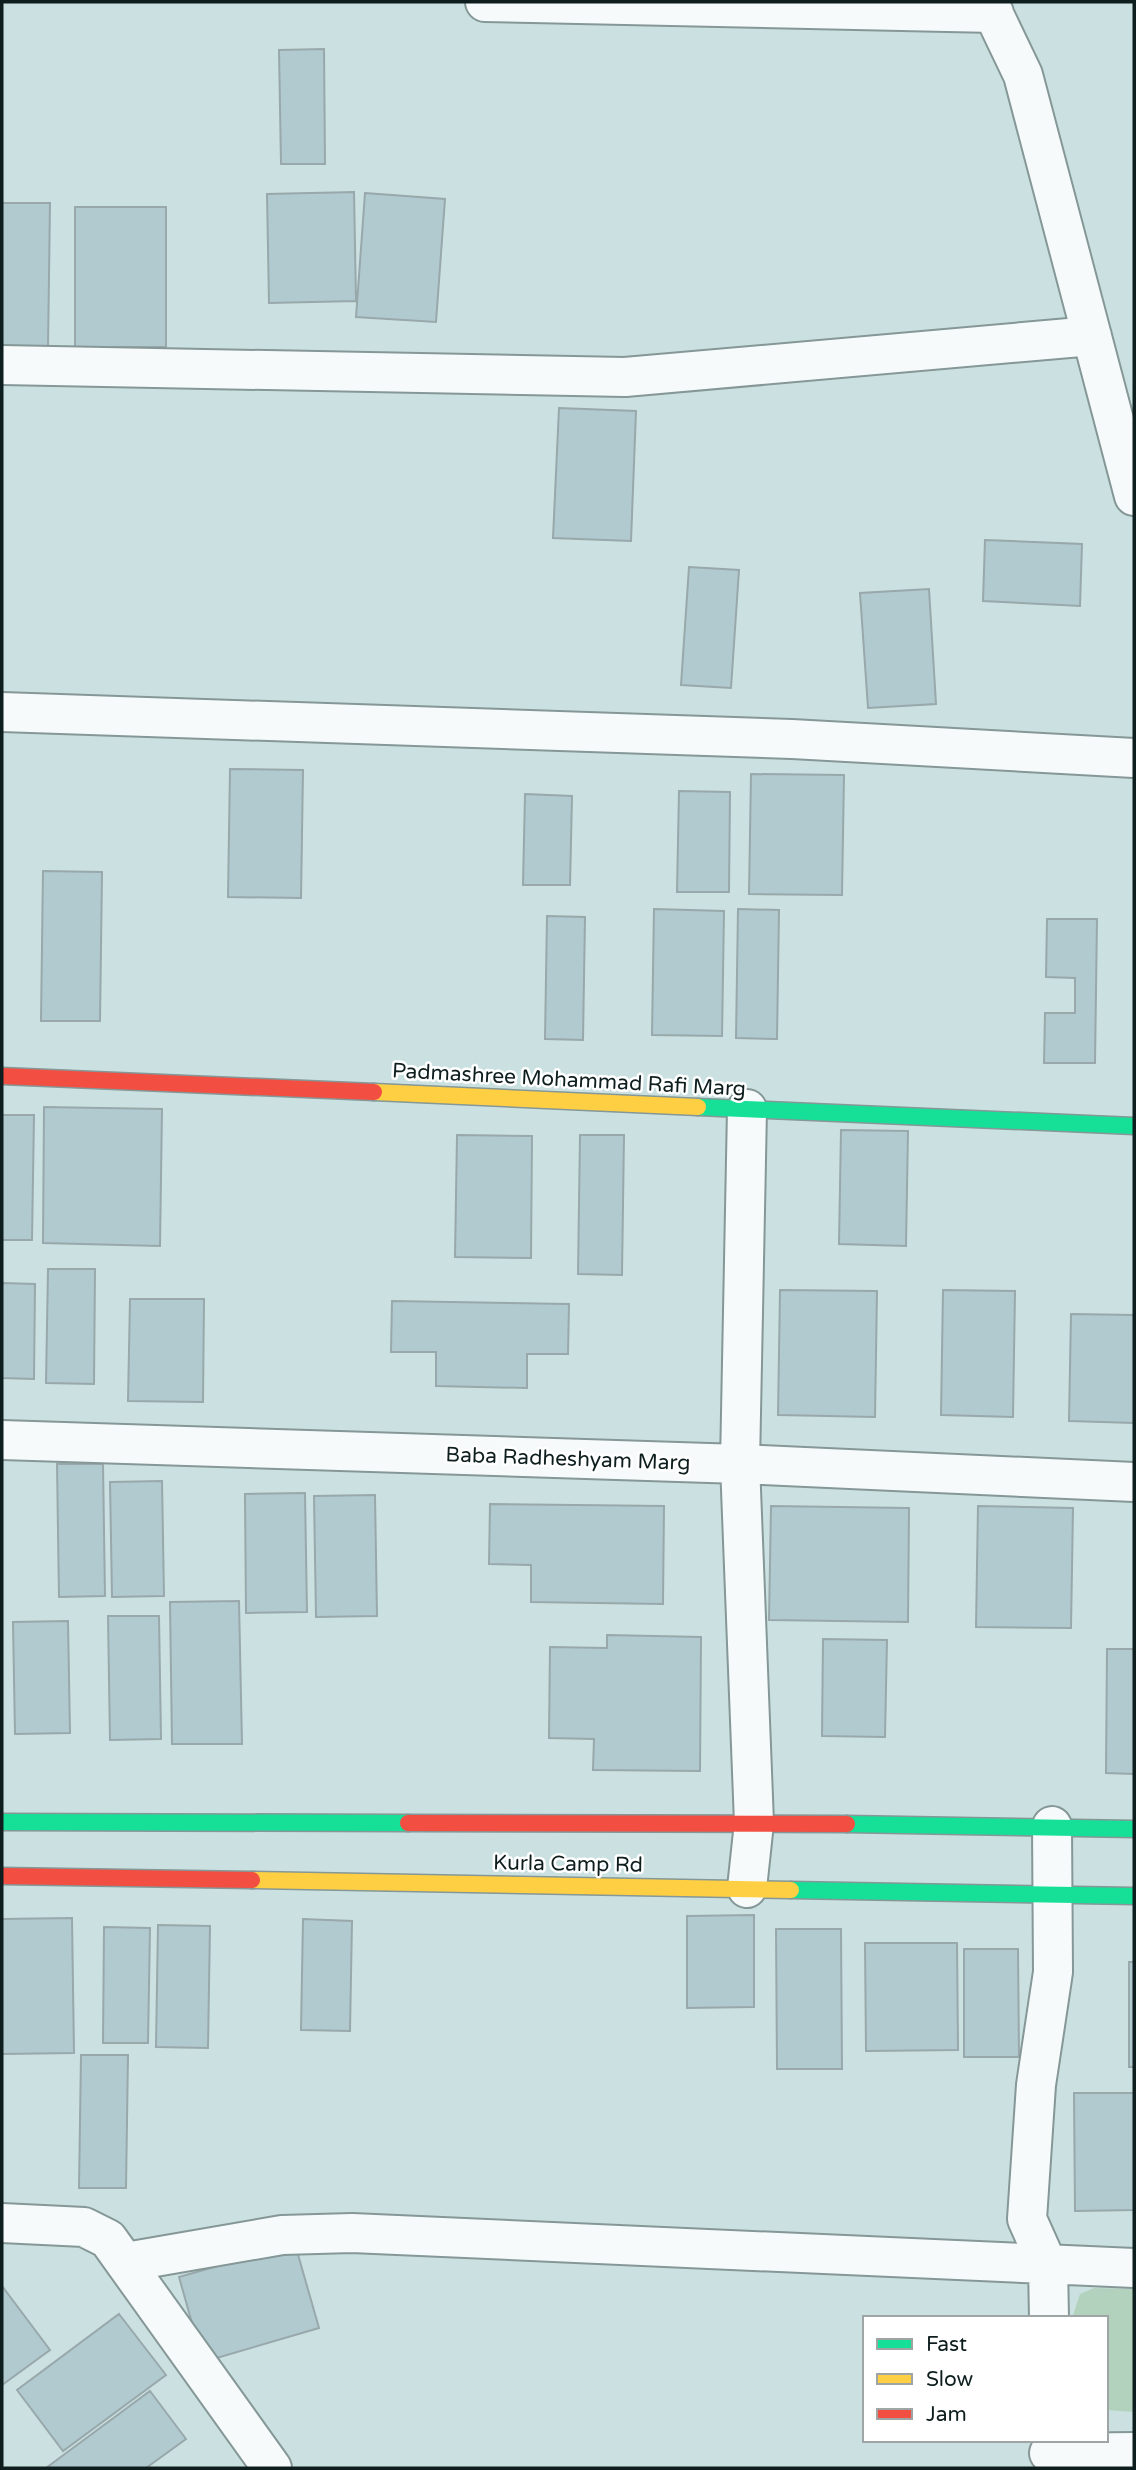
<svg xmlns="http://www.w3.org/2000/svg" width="1136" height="2470" font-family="'Varela Round',sans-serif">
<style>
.green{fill:#b2d2bd}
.building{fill:#b1cacf;stroke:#98a8ab;stroke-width:2}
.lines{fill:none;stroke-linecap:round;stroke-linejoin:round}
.street-casing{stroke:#859797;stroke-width:42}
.fast-casing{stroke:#859797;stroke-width:19}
.slow-casing{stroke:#859797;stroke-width:19}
.jam-casing{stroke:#859797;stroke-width:19}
.street{stroke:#f7fafa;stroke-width:38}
.fast{stroke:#16e098;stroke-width:16}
.slow{stroke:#ffcf43;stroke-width:16}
.jam{stroke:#f24e42;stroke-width:16}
.labels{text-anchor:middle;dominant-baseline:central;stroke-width:5;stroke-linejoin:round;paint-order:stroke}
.street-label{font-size:21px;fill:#0e1e1e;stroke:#fff}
</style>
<rect width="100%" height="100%" fill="#cbe1e1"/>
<path class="green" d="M1094,2288L1134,2289V2412L1106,2410V2318H1072L1080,2294Z"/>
<path class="building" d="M324,49L325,164H281L279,50Z
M354,192L356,301L269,303L267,194Z
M365,193L445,199L436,322L356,317Z
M2,203H50L48,349H2Z
M75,207H166V347H75Z
M559,408L636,411L631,541L553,538Z
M985,540L1082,544L1080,606L983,601Z
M689,567L739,570L731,688L681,685Z
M929,589L936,704L868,708L860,593Z
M230,769L303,770L301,898L228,897Z
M751,774L844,775L842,895L749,894Z
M679,791L730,792L729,892H677Z
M525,794L572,796L570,885H523Z
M43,871L102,872L100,1021H41Z
M654,909L724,911L722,1036L652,1035Z
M738,909L779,910L777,1039L736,1038Z
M547,916L585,917L583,1040L545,1039Z
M1047,919H1097L1095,1063H1044L1045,1013H1075V978L1046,977Z
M44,1107L162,1109L160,1246L43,1243Z
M2,1115H34L32,1240H2Z
M841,1130L908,1131L906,1246L839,1244Z
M457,1135L532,1136L531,1258L455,1257Z
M580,1135H624L622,1275L578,1274Z
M48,1269H95L94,1384L46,1383Z
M2,1283L35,1284L34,1379L2,1378Z
M780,1290L877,1291L875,1417L778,1415Z
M943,1290L1015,1291L1013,1417L941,1415Z
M130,1299H204L203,1402L128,1401Z
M392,1301L569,1304L568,1354H527V1388L436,1386V1352H391Z
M1071,1314L1134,1315V1423L1069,1421Z
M57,1464H103L105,1596L59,1597Z
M162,1481L164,1596L112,1597L110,1482Z
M305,1493L307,1612L246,1613L245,1494Z
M375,1495L377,1616L316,1617L314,1496Z
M490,1504L664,1506L663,1604L531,1602V1565L489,1564Z
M771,1506L909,1508L908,1622L769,1620Z
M978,1506L1073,1508L1071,1628L976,1627Z
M239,1601L242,1744H172L170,1602Z
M108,1616H159L161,1739L110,1740Z
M68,1621L70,1733L15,1734L13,1622Z
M607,1635L701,1637L700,1771L593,1770L594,1739L549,1738L550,1647L607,1648Z
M823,1639L887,1640L885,1737L822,1736Z
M1107,1649H1134V1774L1106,1773Z
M754,1915V2007L687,2008V1916Z
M72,1918L74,2053L2,2054V1919Z
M303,1919L352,1921L350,2031L301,2030Z
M158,1925L210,1926L208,2048L156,2047Z
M104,1927L150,1928L148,2043H103Z
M776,1929H841L842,2069H777Z
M865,1943H957L958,2050L866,2051Z
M964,1949H1018L1019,2057H964Z
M1129,1962H1134V2067H1129Z
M81,2055H128L126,2188H79Z
M1074,2093H1134V2210L1075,2211Z
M295,2244L319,2328L203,2362L179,2277Z
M2,2286L50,2350L2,2385Z
M119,2314L166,2375L63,2451L17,2390Z
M150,2391L186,2439L146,2468H46Z"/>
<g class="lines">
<defs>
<path id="street" d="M485,2L994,13
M988,2L1023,75L1134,496
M2,365L625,377L1092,336
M2,712L792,739L1134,758
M747,1109L740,1464L754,1823L747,1888
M2,1440L740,1464L1134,1482
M2,2223L84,2227L108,2239L272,2468
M126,2262L282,2235L352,2233L1134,2268
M1049,2318L1048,2266L1027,2219L1036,2085L1053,1972L1052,1826
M1049,2453L1134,2452"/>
<path id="fast" d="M698,1107L1134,1126
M2,1822L408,1823
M847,1824L1134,1829
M791,1890L1134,1896"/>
<path id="slow" d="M374,1092L698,1107
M252,1880L791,1890"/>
<path id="jam" d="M2,1076L374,1092
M408,1823L847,1824
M2,1876L252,1880"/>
</defs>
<use href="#street" class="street-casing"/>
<use href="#fast" class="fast-casing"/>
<use href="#slow" class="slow-casing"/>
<use href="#jam" class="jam-casing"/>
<use href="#street" class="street"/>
<use href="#fast" class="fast"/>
<use href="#slow" class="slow"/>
<use href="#jam" class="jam"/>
</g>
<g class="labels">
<g class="street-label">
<text transform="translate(569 1080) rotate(3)">Padmashree Mohammad Rafi Marg</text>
<text transform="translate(568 1459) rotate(2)">Baba Radheshyam Marg</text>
<text transform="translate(568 1864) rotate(1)">Kurla Camp Rd</text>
</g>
</g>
<rect width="1136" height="2470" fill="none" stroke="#0e1e1e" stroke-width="7"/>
<rect x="863" y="2316" width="245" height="126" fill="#ffffff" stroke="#9fa5a5" stroke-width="2"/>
<rect x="877" y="2339" width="35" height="10" fill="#16e098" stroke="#9fa5a5" stroke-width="2"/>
<text x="926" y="2351" font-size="21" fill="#0e1e1e">Fast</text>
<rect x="877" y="2374" width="35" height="10" fill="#ffcf43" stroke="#9fa5a5" stroke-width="2"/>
<text x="926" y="2386" font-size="21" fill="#0e1e1e">Slow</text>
<rect x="877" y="2409" width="35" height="10" fill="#f24e42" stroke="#9fa5a5" stroke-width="2"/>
<text x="926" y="2421" font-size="21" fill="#0e1e1e">Jam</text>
</svg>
